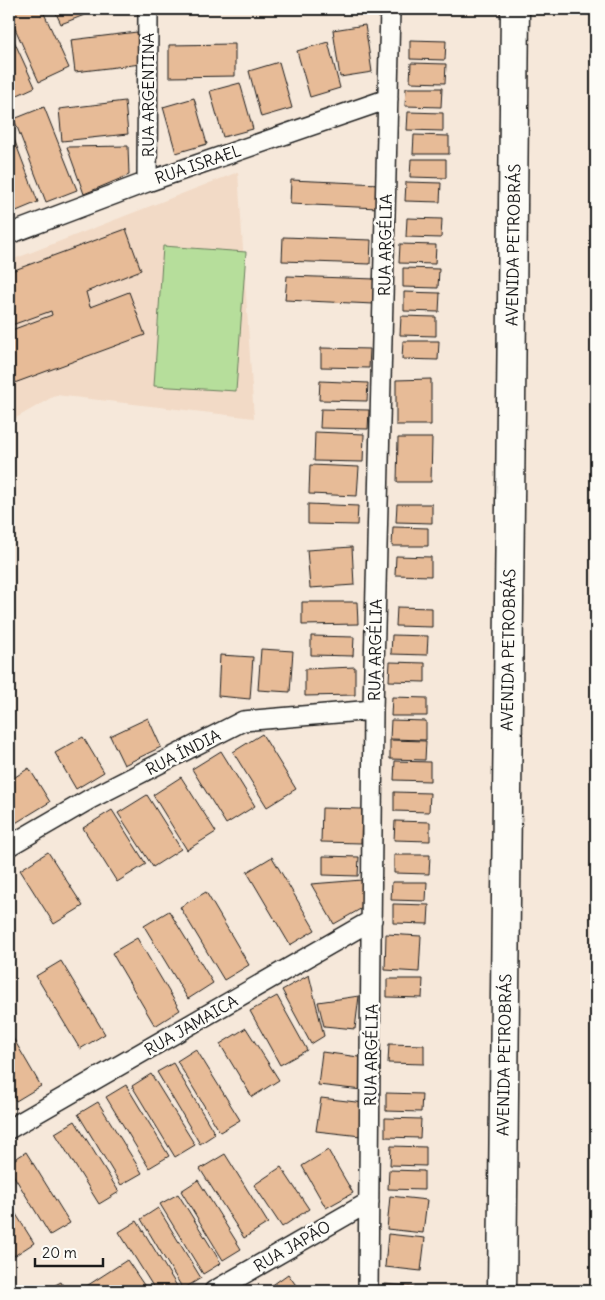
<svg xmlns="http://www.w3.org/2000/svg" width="605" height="1300" font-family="Delius,sans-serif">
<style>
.built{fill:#f2dac6}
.green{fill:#b6de9b;stroke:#697d5c}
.building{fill:#e7bb97;stroke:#1c1c1c}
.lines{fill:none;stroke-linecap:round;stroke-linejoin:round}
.street-casing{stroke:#1c1c1c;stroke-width:22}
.secondary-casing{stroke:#1c1c1c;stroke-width:31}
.street{stroke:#fdfcf7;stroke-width:19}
.secondary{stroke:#fdfcf7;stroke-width:28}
.labels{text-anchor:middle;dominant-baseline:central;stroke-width:5;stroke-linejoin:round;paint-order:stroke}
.street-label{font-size:16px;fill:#1c1c1c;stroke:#fdfcf7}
</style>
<rect width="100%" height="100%" fill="#f6e8da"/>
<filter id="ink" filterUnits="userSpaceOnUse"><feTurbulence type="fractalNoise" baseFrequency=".02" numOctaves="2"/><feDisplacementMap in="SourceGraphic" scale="10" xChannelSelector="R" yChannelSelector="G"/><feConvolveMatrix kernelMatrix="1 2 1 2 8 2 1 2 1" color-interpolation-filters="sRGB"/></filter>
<g filter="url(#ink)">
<path class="built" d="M238,172L254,418L56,395L9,422V261Z"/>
<path class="green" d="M163,246L246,252L236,391L154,386Z"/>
<path class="building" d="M9,9H42L69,68L39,82L9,15Z
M54,9H100L61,24Z
M275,9H353V12H275Z
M365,25L372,72L340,77L333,30Z
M9,30L35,87L9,99Z
M137,32L141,64L75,72L71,40Z
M410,40L446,41L445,60L410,59Z
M328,42L340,88L310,97L297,51Z
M235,44V76L169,77V45Z
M279,62L292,108L261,117L249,71Z
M411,63L446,64L445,83L410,82Z
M240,83L253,129L223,137L210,91Z
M406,88H442L441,107L405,106Z
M194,98L207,144L176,153L163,107Z
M125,101L128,134L62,141L59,109Z
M44,107L77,190L46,202L14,119Z
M408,112L443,113V131L407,130Z
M9,126L38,202L9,214Z
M414,135L449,136V154H413Z
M128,146L129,175L84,194L67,147Z
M411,159H446V178L410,177Z
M291,180L380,184L379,208L290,204Z
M406,182L441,183L440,202L405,201Z
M407,218L442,219L441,238L406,237Z
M126,229L141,270L86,292L90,307L129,292L145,335L9,385V331L52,315L51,311L9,326V272Z
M283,237L371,240L370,264L282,261Z
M400,244L436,245L435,264L399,263Z
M403,268L439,269L438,288L403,287Z
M287,276L375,279L374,304L285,300Z
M404,292L440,293L439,312L404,311Z
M401,316L436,317V336L400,335Z
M403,341H439L438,360L402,359Z
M321,348L370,349L369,368L321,367Z
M431,379V425H396V380Z
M320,381L368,383L367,401L319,400Z
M321,409L369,410L368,429L320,428Z
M315,432L364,434L363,462L314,461Z
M398,438H432L431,482H397Z
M310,465L359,467L357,496L309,494Z
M308,504L358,506L357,525L308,524Z
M397,504H432V523L396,522Z
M393,527L428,528V546H392Z
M352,547L354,585L310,588L307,550Z
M396,556L431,557V576L395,575Z
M302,602H357L358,624L302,625Z
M397,607L432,608V627L396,626Z
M392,635L428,636L427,655L391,654Z
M311,636L354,637L353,656L311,655Z
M261,649L293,651L290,692L258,690Z
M220,655L253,657L250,699L218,696Z
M390,662L425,663V682L389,681Z
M355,667V695L305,696V669Z
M392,697L427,698V716H391Z
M148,718L161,747L124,765L110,736Z
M391,720L426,721V740L390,739Z
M262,734L296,789L267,807L233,752Z
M83,737L104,772L76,789L55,753Z
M390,740L426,741L425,760L390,759Z
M221,751L255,806L226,824L192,769Z
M395,761L430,762V781L394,780Z
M29,768L50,802L9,827V781Z
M181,777L216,832L187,850L153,795Z
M394,792L430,793L429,812L394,811Z
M147,795L181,849L153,867L118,813Z
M322,808L362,809L361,843L321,842Z
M112,810L146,864L117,882L83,828Z
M395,821L430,822V841L394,840Z
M48,852L83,906L54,924L20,870Z
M394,855H430L429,874L394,873Z
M323,856L359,857L358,876L323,875Z
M272,857L315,930L290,945L247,872Z
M362,880L364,907L334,924L311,884Z
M392,882H427L426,901L391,900Z
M206,892L249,965L224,980L180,907Z
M393,904L429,905L428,924L393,923Z
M169,911L213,983L188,999L144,926Z
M386,934L421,936L419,972L385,970Z
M137,938L180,1010L155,1026L112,953Z
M61,961L105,1034L80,1049L36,976Z
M309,975L324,1036L311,1044L282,990Z
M387,979H423L422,998L387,997Z
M277,996L307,1050L280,1065L250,1011Z
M359,996L355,1029L324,1026L318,1002Z
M246,1028L279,1080L252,1097L220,1044Z
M9,1031L41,1086L16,1101L9,1089Z
M389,1044L424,1045V1064L388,1063Z
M196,1049L240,1120L220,1132L177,1061Z
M322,1052L366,1058L362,1090L318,1085Z
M173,1063L215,1134L200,1144L157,1072Z
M151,1074L195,1145L175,1157L132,1086Z
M126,1085L169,1156L149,1168L106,1097Z
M386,1093L422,1094L421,1112L386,1111Z
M321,1098L365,1103L361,1136L316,1131Z
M98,1102L142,1173L121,1185L78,1114Z
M385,1118L421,1119L420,1138L385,1137Z
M75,1121L119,1192L99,1204L55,1133Z
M391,1146L426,1147V1166L390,1165Z
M328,1150L353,1193L326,1208L302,1166Z
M26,1152L70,1223L50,1235L9,1168V1163Z
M225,1154L268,1223L244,1238L200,1169Z
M281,1167L309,1209L282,1227L254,1185Z
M389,1170L424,1171V1190L388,1189Z
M198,1180L241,1249L223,1260L181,1191Z
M178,1194L221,1263L203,1274L160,1204Z
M390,1196L427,1200L423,1233L387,1229Z
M9,1203L34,1243L14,1256L9,1247Z
M158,1208L201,1278L183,1289L141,1219Z
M137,1221L180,1291H156L119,1232Z
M388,1234L425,1238L421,1271L385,1267Z
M127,1260L148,1291H83L82,1289Z
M288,1274L300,1291H268L267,1289Z
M61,1282L66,1291H44Z
M384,1284L420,1287L419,1291H383Z"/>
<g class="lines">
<defs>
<path id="street" d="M147,182L148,9
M9,234L147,182L388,99
M9,846L90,799L243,721L373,710
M9,1129L372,920
M214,1291L369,1202
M368,1291L373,710L390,9"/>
<path id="secondary" d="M502,1291L515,9"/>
</defs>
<use href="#street" class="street-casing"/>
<use href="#secondary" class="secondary-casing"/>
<use href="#street" class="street"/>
<use href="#secondary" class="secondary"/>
</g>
</g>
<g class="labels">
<g class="street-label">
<text transform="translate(148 95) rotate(-90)">RUA ARGENTINA</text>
<text transform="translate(198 164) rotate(-19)">RUA ISRAEL</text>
<text transform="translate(385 245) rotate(-89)">RUA ARGÉLIA</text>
<text transform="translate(513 245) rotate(-89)">AVENIDA PETROBRÁS</text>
<text transform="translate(375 650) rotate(-89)">RUA ARGÉLIA</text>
<text transform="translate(508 650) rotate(-89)">AVENIDA PETROBRÁS</text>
<text transform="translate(183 752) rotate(-27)">RUA ÍNDIA</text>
<text transform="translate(191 1025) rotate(-30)">RUA JAMAICA</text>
<text transform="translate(371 1055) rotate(-89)">RUA ARGÉLIA</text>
<text transform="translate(504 1055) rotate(-89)">AVENIDA PETROBRÁS</text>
<text transform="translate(292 1246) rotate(-30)">RUA JAPÃO</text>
</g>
</g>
<rect width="605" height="1300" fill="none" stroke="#fdfcf7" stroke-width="30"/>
<rect x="15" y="15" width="575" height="1270" fill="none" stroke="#1c1c1c" stroke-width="2" filter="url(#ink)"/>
<path d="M35 1258v8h68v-8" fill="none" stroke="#1c1c1c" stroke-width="2.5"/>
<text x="42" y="1258" font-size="15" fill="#1c1c1c" stroke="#fdfcf7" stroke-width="4" paint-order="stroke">20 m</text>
</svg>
